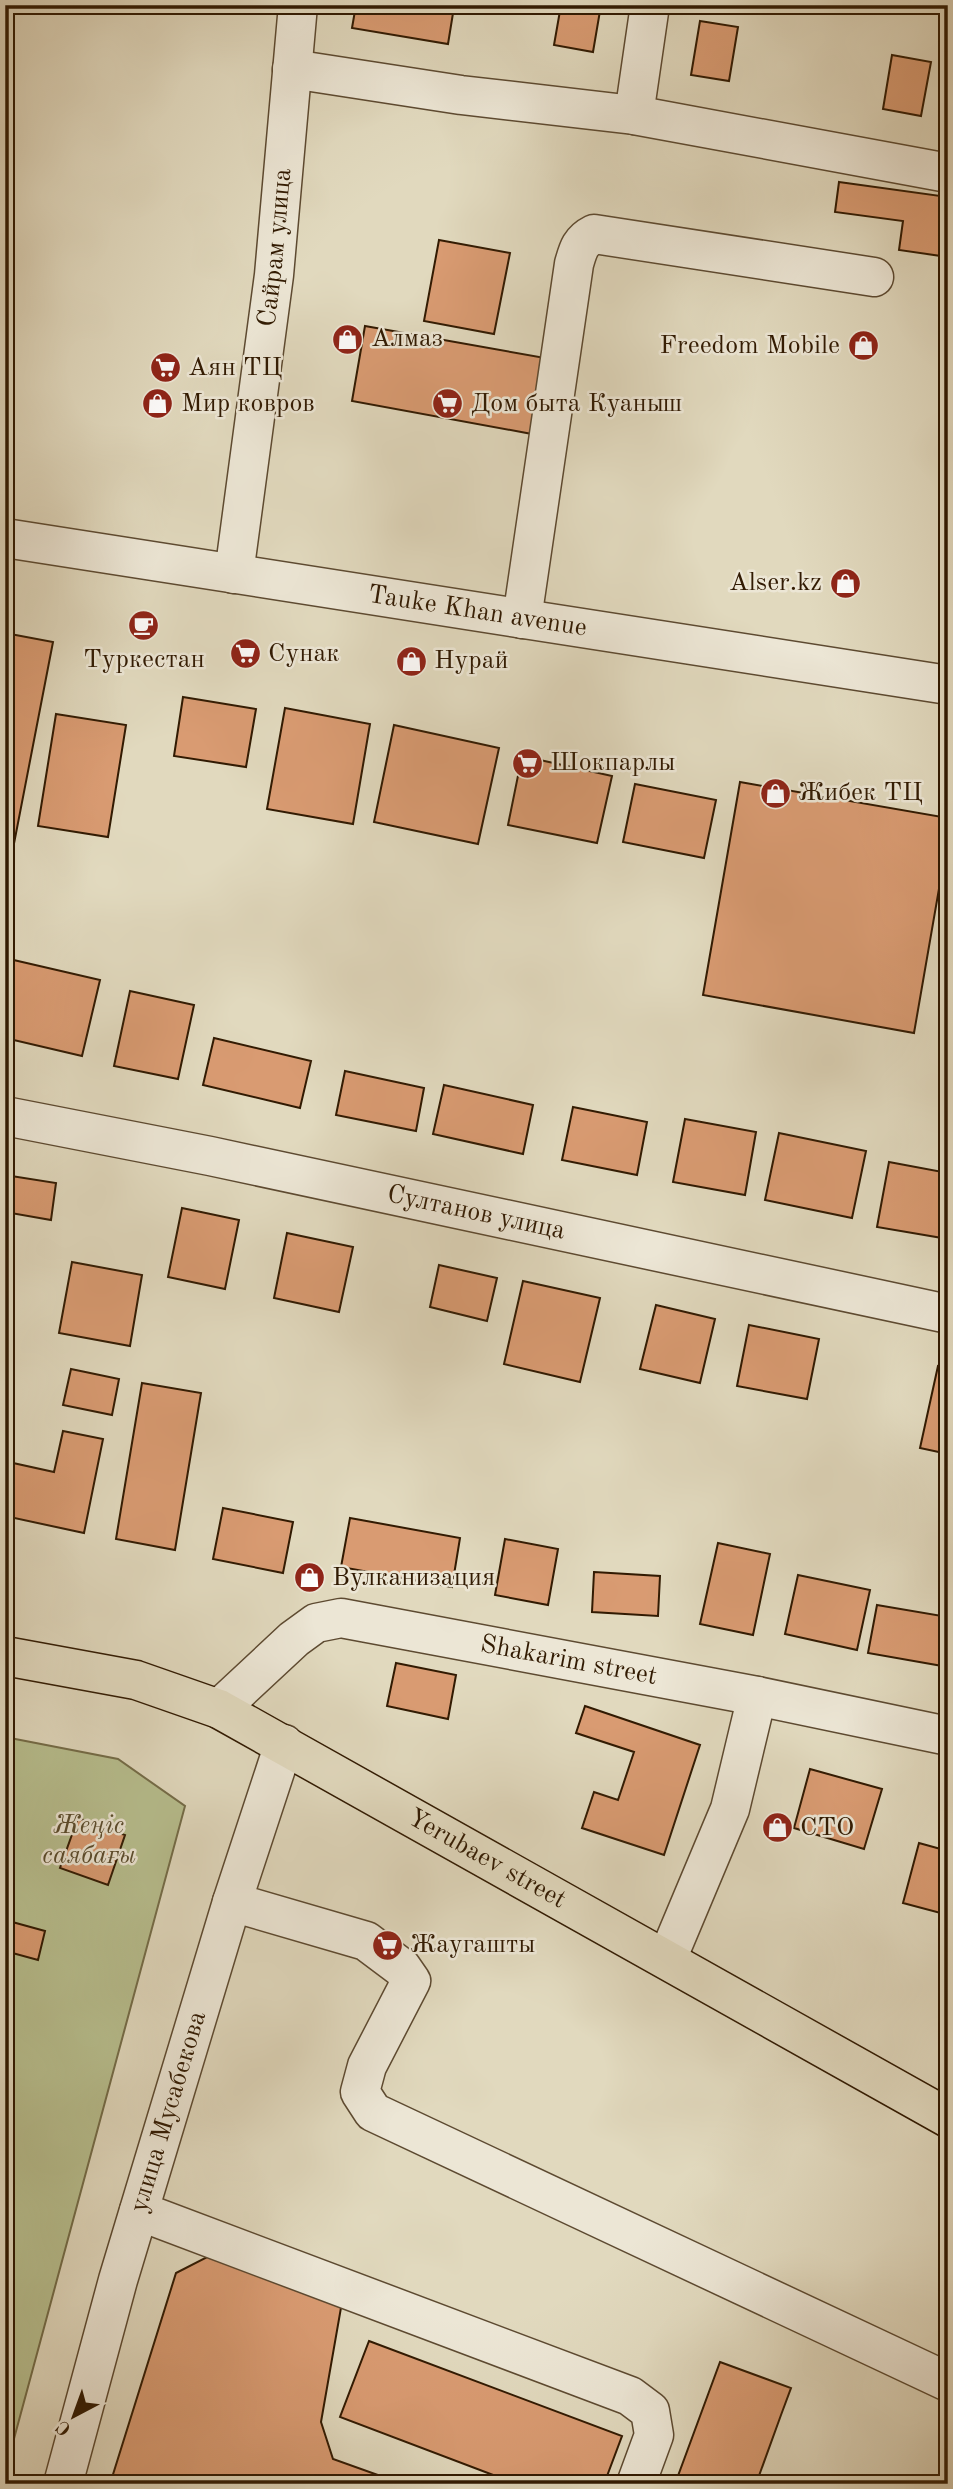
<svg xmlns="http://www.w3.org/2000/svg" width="953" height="2489" font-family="'Old Standard TT',serif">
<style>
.green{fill:#b7be8e;stroke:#746c48;stroke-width:2}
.building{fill:#d99b72;stroke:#311a02;stroke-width:2}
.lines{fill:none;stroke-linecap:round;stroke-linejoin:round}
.minor-casing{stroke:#5d4a31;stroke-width:41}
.major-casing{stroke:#311a02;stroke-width:41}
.minor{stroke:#ece6d5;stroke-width:38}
.major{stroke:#e1d9be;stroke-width:38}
.labels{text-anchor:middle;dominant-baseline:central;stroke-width:5;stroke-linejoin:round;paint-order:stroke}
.street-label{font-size:26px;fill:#311a02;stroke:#ece6d5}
.poi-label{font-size:26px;fill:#311a02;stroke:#ece6d5;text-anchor:start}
.park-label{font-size:26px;font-style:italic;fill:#594b2c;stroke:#ece6d5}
</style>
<rect width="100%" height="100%" fill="#e1d9be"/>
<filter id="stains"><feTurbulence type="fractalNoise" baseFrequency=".00286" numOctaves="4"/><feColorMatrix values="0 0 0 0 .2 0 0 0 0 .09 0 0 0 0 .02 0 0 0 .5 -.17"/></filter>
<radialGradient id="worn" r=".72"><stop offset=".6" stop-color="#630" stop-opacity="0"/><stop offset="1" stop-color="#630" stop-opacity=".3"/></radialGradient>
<path class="green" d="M5,1737L118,1759L185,1806L5,2472Z"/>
<path class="building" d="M356,5H441L454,7L448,44L352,28Z
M561,5H601L593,52L554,45Z
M700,21L738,27L729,81L691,75Z
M892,55L931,62L921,116L883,109Z
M839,182L948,197V257L899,250L903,221L835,212Z
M439,240L510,253L494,334L424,321Z
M365,326L545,358L532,434L352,401Z
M5,633L53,642L12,854L5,853Z
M183,697L256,709L246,767L174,756Z
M285,708L370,724L353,824L267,809Z
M56,714L126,725L108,837L38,826Z
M394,725L499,748L478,844L374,822Z
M522,756L612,776L597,843L508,825Z
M740,782L948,818V837L914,1033L703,995Z
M635,784L716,800L704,858L623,842Z
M5,958L100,980L82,1056L5,1038Z
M130,991L194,1005L178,1079L114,1066Z
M214,1038L311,1061L300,1108L203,1085Z
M345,1071L424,1088L416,1131L336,1115Z
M444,1085L533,1105L523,1154L433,1134Z
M573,1107L647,1122L637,1175L562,1160Z
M685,1119L756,1132L745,1195L673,1182Z
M779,1133L866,1151L852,1218L765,1200Z
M889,1162L948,1173V1239L877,1227Z
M5,1175L56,1183L51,1220L5,1212Z
M182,1208L239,1220L225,1289L168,1277Z
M287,1233L353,1247L339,1312L274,1298Z
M72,1262L142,1275L130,1346L59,1333Z
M439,1265L497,1278L487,1321L430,1307Z
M523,1281L600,1298L580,1382L504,1364Z
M656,1305L715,1319L700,1383L640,1369Z
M749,1325L819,1339L807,1399L737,1386Z
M938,1366L948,1368V1454L920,1448Z
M71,1369L119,1379L112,1415L63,1405Z
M142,1383L201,1393L175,1550L116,1539Z
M63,1431L103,1439L84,1533L5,1516V1500L13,1463L54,1472Z
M223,1508L293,1522L283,1573L213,1559Z
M350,1518L460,1538L452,1587L341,1567Z
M505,1539L558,1549L548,1605L495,1595Z
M718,1543L770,1554L753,1635L700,1624Z
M594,1572L660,1576L658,1616L592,1612Z
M798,1575L870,1590L857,1650L785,1634Z
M877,1605L948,1617V1667L868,1653Z
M396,1663L456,1675L448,1719L387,1706Z
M585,1706L700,1745L664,1855L582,1828L594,1792L618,1800L634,1752L576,1733Z
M810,1769L882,1789L864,1849L794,1828Z
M78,1818L125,1835L108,1885L60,1868Z
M919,1843L948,1851V1915L903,1903Z
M5,1920L45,1931L38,1960L5,1951Z
M209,2256L342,2302L321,2422L333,2459L403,2484H110L176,2273Z
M369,2341L622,2436L604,2484H517L340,2417Z
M720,2362L791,2388L781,2415L756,2484H675Z"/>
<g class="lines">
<defs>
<g id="minor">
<path d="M292,69L461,95L634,115L948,173"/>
<path d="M634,115L650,5"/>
<path id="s1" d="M5,538L948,685"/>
<path id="s2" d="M234,574L274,275L298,5"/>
<path d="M522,619L574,264C578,250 580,241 594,234L874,277"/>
<path id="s3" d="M5,1116L210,1156L948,1314"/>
<path id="s4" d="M219,1709L294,1639L316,1623L341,1618L757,1696L948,1736"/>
<path d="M232,1902L366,1941L402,1968L411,1981L367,2066L360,2092L373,2112L948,2382"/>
<path d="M667,1959L730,1809L757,1696"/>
<path d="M139,2211L630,2396L650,2411L654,2435L636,2484"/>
<path id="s5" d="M63,2484L118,2280L232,1902L284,1744"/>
</g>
<g id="major">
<path id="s6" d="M5,1656L136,1680L219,1709L948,2118"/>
</g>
</defs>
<use href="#minor" class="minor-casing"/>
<use href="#major" class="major-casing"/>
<use href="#minor" class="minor"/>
<use href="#major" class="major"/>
</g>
<defs>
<symbol id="shop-disc" viewBox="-11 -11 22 22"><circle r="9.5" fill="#8f2418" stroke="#ece6d5"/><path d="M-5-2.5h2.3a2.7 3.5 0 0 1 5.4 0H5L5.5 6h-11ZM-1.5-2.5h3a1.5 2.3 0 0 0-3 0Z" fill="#fff"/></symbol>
<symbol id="supermarket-disc" viewBox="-11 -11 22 22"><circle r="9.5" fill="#8f2418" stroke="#ece6d5"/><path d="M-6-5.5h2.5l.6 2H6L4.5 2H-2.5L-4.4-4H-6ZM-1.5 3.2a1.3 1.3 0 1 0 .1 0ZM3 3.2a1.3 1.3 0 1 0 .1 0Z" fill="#fff"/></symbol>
<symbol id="cafe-disc" viewBox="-11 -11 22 22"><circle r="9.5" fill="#8f2418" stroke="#ece6d5"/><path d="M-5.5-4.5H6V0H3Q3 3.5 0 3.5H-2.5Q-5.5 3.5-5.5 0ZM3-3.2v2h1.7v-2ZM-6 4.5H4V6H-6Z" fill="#fff"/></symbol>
</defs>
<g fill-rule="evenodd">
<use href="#shop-disc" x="330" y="322" width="35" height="35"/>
<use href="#shop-disc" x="846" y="328" width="35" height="35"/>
<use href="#supermarket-disc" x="148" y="350" width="35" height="35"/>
<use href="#shop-disc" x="140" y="386" width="35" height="35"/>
<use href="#supermarket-disc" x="430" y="386" width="35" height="35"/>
<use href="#shop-disc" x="828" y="566" width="35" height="35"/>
<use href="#cafe-disc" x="126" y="608" width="35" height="35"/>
<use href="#supermarket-disc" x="228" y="636" width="35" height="35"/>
<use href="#shop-disc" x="394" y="644" width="35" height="35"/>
<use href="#supermarket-disc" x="510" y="746" width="35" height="35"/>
<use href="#shop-disc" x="758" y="776" width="35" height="35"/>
<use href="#shop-disc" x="292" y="1560" width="35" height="35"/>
<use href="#shop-disc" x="760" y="1810" width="35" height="35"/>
<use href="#supermarket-disc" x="370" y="1928" width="35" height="35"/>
</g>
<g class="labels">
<g class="street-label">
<text stroke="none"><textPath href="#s2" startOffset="329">Сайрам улица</textPath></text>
<text stroke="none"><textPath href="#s1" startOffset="478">Tauke Khan avenue</textPath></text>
<text stroke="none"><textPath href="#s3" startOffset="481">Султанов улица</textPath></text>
<text stroke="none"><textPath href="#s4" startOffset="387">Shakarim street</textPath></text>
<text stroke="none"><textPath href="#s6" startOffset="528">Yerubaev street</textPath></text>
<text stroke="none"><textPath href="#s5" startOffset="387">улица Мусабекова</textPath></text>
</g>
<g class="poi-label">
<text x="371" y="339">Алмаз</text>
<text x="840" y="346" text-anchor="end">Freedom Mobile</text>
<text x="188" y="368">Аян ТЦ</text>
<text x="181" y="404">Мир ковров</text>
<text x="471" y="404">Дом быта Куаныш</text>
<text x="822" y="583" text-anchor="end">Alser.kz</text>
<text x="268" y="654">Сунак</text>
<text x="144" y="660" text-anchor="middle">Туркестан</text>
<text x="434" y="661">Нурай</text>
<text x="550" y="763">Шокпарлы</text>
<text x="798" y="793">Жибек ТЦ</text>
<text x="332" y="1578">Вулканизация</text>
<text x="800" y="1828">СТО</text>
<text x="410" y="1945">Жаугашты</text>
</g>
<g class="park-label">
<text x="89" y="1826">Жеңіс<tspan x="89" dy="30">саябағы</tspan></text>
</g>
</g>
<rect width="953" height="2489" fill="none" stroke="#e1d9be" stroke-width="28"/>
<rect x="7" y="7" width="939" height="2475" fill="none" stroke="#311a02" stroke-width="3.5"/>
<rect x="14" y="14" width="925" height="2461" fill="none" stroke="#311a02" stroke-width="2"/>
<g transform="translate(74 2416) rotate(221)" stroke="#ece6d5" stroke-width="5" paint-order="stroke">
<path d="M0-5L12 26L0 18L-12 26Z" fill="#311a02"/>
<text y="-10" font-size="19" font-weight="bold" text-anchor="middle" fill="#311a02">С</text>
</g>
<rect width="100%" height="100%" filter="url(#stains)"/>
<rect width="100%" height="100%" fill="url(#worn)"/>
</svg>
